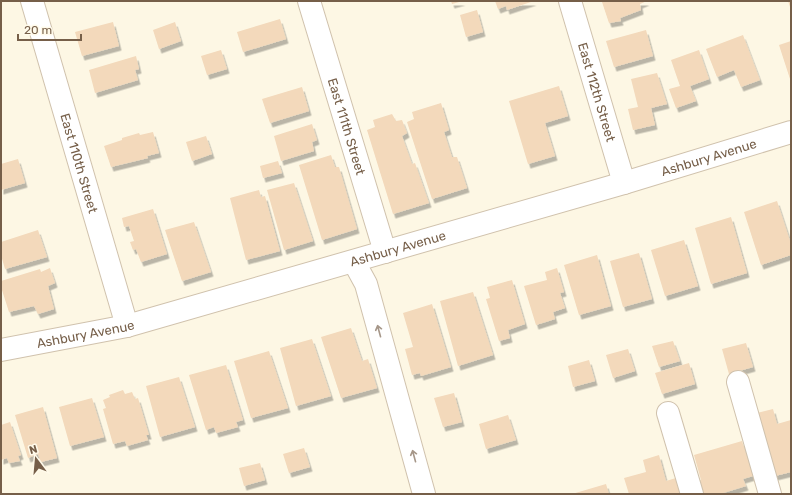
<svg xmlns="http://www.w3.org/2000/svg" width="792" height="495" font-family="Rubik,sans-serif">
<style>
.building{fill:#f3d9bb;filter:url(#shadow)}
.lines{fill:none;stroke-linecap:round;stroke-linejoin:round}
.minor-casing{stroke:#d0c2ad;stroke-width:24}
.minor{stroke:#fff;stroke-width:22}
.oneway{stroke:#a69789}
.labels{text-anchor:middle;dominant-baseline:central;stroke-width:3.5;stroke-linejoin:round;paint-order:stroke}
.street-label{font-size:13px;fill:#765f49;stroke:#fffaea}
</style>
<defs>
<filter id="shadow"><feDropShadow dx="2.5" dy="4.5" stdDeviation="0" flood-color="#0004"/></filter>
</defs>
<rect width="100%" height="100%" fill="#fdf7e4"/>
<path class="building" d="M451,1H463L452,4Z
M495,1H534L507,10L506,6L498,9Z
M605,1H647L640,4L641,10L620,18L621,21L609,23L602,2Z
M788,1H791V10Z
M477,10L483,32L466,37L460,15Z
M280,19L286,39L243,52L237,32Z
M113,22L119,46L82,56L75,32Z
M175,22L181,41L159,49L153,30Z
M646,30L653,56L614,67L606,41Z
M743,35L760,80L741,87L734,70L717,77L706,49Z
M791,41V82L779,45Z
M221,50L227,69L207,75L201,56Z
M699,50L709,79L690,86L696,101L676,108L669,89L680,86L671,60Z
M136,56L139,69L135,70L138,80L95,93L89,70Z
M657,73L667,104L651,108L655,125L633,130L628,109L638,107L631,79Z
M559,86L568,116L545,123L555,156L528,164L509,101Z
M302,87L309,111L270,123L262,99Z
M441,103L449,130L444,132L452,157H457L467,188L432,199L407,122L414,119L412,112Z
M392,114L396,121L402,120L407,133L402,136L412,164L415,163L429,203L393,214L367,130L375,127L373,120Z
M312,124L317,140L312,142L314,151L281,161L274,136Z
M153,132L159,153L147,156L148,158L111,167L104,146L122,140V138L139,133L140,135Z
M206,136L212,154L192,161L186,142Z
M331,155L335,167H339L357,229L322,240L299,165Z
M18,159L25,183L1,190V164Z
M278,161L282,173L263,178L260,166Z
M294,183L313,241L284,250L267,190Z
M259,190L261,197L265,196L280,251L246,260L230,198Z
M777,201L791,244V255L761,265L744,212Z
M153,209L167,254L141,262L136,249L133,250L130,242L134,241L129,226L124,227L122,218Z
M731,217L747,273L711,284L695,228Z
M194,222L211,272L182,281L165,230Z
M38,230L47,257L5,269L1,255V242Z
M684,240L698,286L665,296L651,250Z
M639,253L652,299L623,307L610,261Z
M597,255L611,306L579,315L564,265Z
M50,268L55,283L48,286L54,309L38,314L34,306L9,312L1,287V281L40,269L41,272Z
M557,268L564,292L560,293L565,308L553,312L555,319L536,325L524,286L547,280L545,272Z
M512,280L525,324L508,330L510,338L499,341L486,299L490,298L487,287Z
M473,292L493,355L458,366L440,301Z
M432,304L451,367L421,376L420,373L412,375L405,349L413,347L403,313Z
M351,328L362,361L368,359L377,388L341,398L321,337Z
M312,339L331,396L296,406L280,348Z
M673,341L680,361L659,367L652,346Z
M746,343L753,367L729,374L722,349Z
M628,349L635,371L613,378L606,355Z
M269,351L288,408L251,418L234,361Z
M589,360L595,381L573,387L568,366Z
M689,363L695,384L662,394L655,373Z
M226,365L243,420L236,422L238,427L216,433L214,427L206,430L189,375Z
M179,377L195,427L160,437L146,386Z
M123,390L125,394L132,392L135,399L138,398L149,435H146L148,440L127,446L125,441L113,444L103,409L106,408L103,400L110,397L109,395Z
M454,393L462,422L443,427L434,398Z
M92,398L104,437L70,446L59,407Z
M43,407L57,458L41,462L38,454L28,458L15,415Z
M773,409L777,424L791,420V472L771,477L757,413Z
M508,415L516,440L486,449L479,424Z
M10,422L21,455L18,456L20,461L9,463L7,458L1,460V425Z
M742,441L753,476L743,479L746,486L720,494H701L696,482L701,480L694,455Z
M304,448L310,467L289,473L283,454Z
M659,455L666,481L676,478L680,494H629L624,478L646,472L643,460Z
M260,463L265,480L244,486L239,468Z
M606,484L609,494H572Z"/>
<g class="lines">
<defs>
<g id="minor">
<path id="s1" d="M32,1L127,326"/>
<path id="s2" d="M309,1L385,252"/>
<path id="s3" d="M570,1L624,183"/>
<path d="M354,262L366,284L424,494"/>
<path id="s4" d="M1,350L127,326L624,183L791,132"/>
<path d="M738,382L770,494"/>
<path d="M668,413L692,494"/>
</g>
</defs>
<use href="#minor" class="minor-casing"/>
<use href="#minor" class="minor"/>
</g>
<defs><path id="oneway-shaft" d="M-6 0H5M1.5-3L5.5 0L1.5 3" fill="none" stroke-width="1.6" stroke-linecap="round" stroke-linejoin="round"/></defs>
<g class="oneway">
<use href="#oneway-shaft" transform="translate(379 331) rotate(-105)"/>
<use href="#oneway-shaft" transform="translate(414 456) rotate(-105)"/>
</g>
<g class="labels">
<g class="street-label">
<text stroke="none"><textPath href="#s3" startOffset="95">East 112th Street</textPath></text>
<text stroke="none"><textPath href="#s2" startOffset="131">East 111th Street</textPath></text>
<text stroke="none"><textPath href="#s4" startOffset="734">Ashbury Avenue</textPath></text>
<text stroke="none"><textPath href="#s1" startOffset="169">East 110th Street</textPath></text>
<text stroke="none"><textPath href="#s4" startOffset="410">Ashbury Avenue</textPath></text>
<text stroke="none"><textPath href="#s4" startOffset="86">Ashbury Avenue</textPath></text>
</g>
</g>
<rect width="792" height="495" fill="none" stroke="#765f49" stroke-width="4"/>
<g transform="translate(36 459) rotate(344)" stroke="#fffaea" stroke-width="3" paint-order="stroke">
<path d="M0-3L7 15L0 10L-7 15Z" fill="#765f49"/>
<text y="-6" font-size="11" font-weight="bold" text-anchor="middle" fill="#765f49">N</text>
</g>
<path d="M18 34v6h63v-6" fill="none" stroke="#765f49" stroke-width="2"/>
<text x="24" y="34" font-size="12" fill="#765f49" stroke="#fffaea" stroke-width="3" paint-order="stroke">20 m</text>
</svg>
